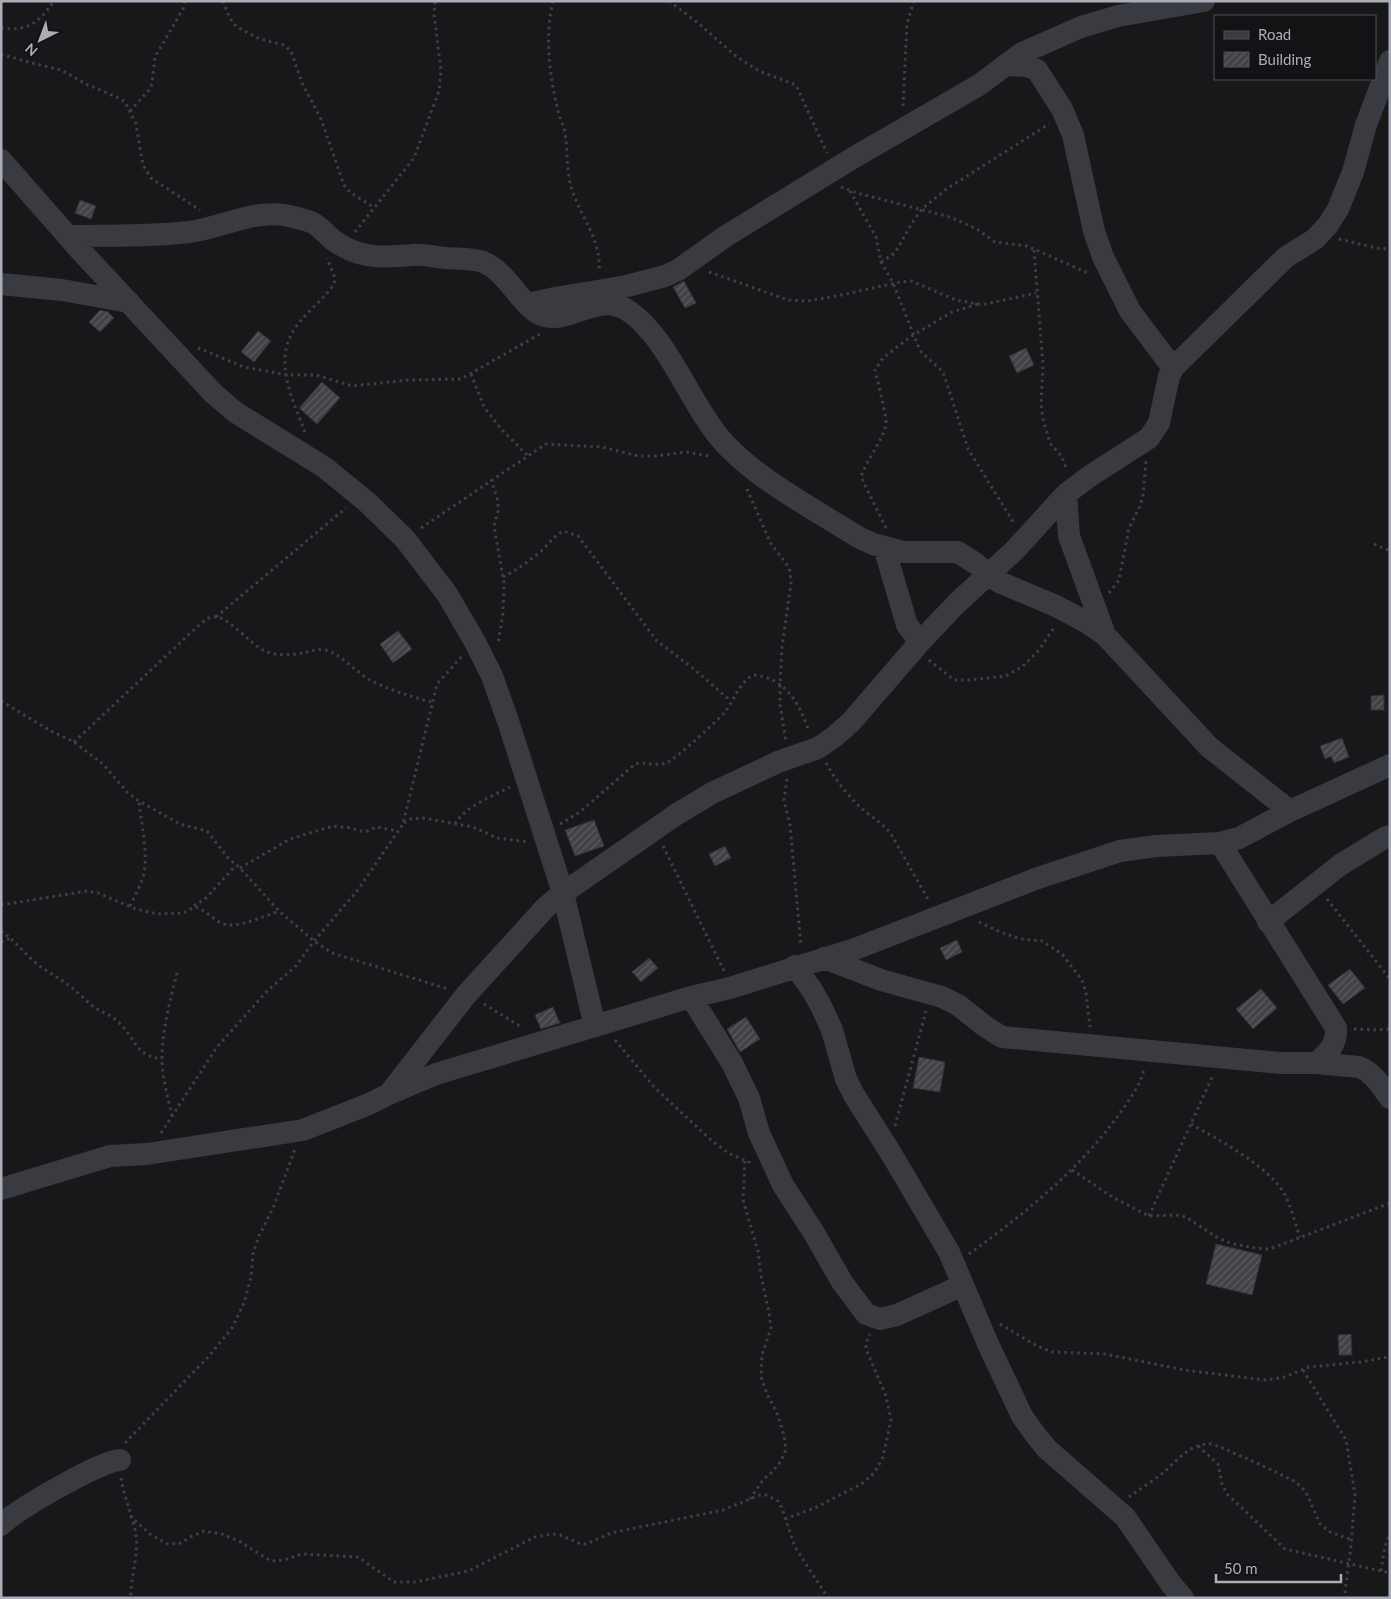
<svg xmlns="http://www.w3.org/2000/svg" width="1391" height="1599" font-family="Lato,sans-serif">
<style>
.building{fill:url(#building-hatch);stroke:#323236}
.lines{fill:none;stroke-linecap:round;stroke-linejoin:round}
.path{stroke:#3e4046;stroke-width:3;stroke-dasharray:2.5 4;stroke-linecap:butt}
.minor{stroke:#3a3b41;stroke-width:22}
</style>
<defs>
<pattern id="building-hatch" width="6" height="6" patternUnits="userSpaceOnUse" patternTransform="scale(1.25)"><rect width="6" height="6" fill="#424347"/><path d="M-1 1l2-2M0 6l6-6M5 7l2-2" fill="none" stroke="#5a5c5f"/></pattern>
</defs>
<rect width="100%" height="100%" fill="#18181a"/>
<path class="building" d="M80,200L96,206L91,219L75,213Z
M684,281L696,303L685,308L673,287Z
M100,310L108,312L114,318L100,332L89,322Z
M258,331L271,341L254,362L241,352Z
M1026,348L1034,365L1017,373L1009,356Z
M322,382L340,398L317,424L299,408Z
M398,631L412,649L393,663L380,644Z
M1384,695V710H1371V696Z
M1342,738L1349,757L1334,763L1331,756L1325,759L1320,746Z
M594,820L604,846L575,856L565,830Z
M725,846L731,858L715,866L709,854Z
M957,940L962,952L946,960L940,948Z
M649,958L658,968L641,982L632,972Z
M1350,969L1365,988L1343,1004L1328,985Z
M1261,989L1277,1008L1253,1029L1236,1009Z
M553,1007L560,1023L541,1029L535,1015Z
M746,1017L760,1039L740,1052L727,1029Z
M919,1057L945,1062L940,1092L913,1088Z
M1216,1244L1262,1255L1252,1295L1206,1284Z
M1351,1334L1352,1355H1339L1338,1335Z"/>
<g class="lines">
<path class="path" d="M223,1L228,14L233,23L237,27L260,39L284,45L291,51L302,83L321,119L344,185L351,193L375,208
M553,1C544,39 550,78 559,115C561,121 564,126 565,133C568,152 566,172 572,190C581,217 602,241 599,272
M669,1L698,23L737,57L759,71L796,85L827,153
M1,28C28,32 39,22 54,1
M1,54L32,63L61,70L88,85L119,98L125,102L136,124L143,165L151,178L200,210
M903,106L907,23L914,1
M130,111L149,90L152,84L155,57L183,9L185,1
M841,187L857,193L950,217L977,229L995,242L1027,246L1090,274
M850,191L876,237L881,262L893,283L919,348L922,353L943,372L968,449L1014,523
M355,232L414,158L439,91L441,71L434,14L435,1
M1339,239L1376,248L1390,249
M1034,250L1043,365L1041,404L1043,419L1050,443L1062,457L1067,471
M881,262L895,253L912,223L922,209L945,190L1049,124
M709,272L788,300L808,301L837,296L900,282L911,281L956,300L978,304H986L1036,293
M198,348L244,367L287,375H316L352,386L409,380L461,379L540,334
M471,374L484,407L502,430L527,455
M305,432C293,400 273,362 294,330C305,312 323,301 334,284L335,278L327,258
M491,479L498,501V511L494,526L504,583L503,613L498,644
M747,489L771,544L786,563L790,571L791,583L782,647L780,684V705L786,741
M421,528L546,444L602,447L638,456H655L687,452L709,456
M886,528L861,477C867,458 882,443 886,424C887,418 877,379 875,370L883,358L910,337L952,312L978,304
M1374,544L1390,551
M503,577C516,570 528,562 540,552C548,545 553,537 563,531L578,536L657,641L694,669L731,701
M1109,593L1119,580L1129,528L1140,506L1143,495L1146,461
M216,617L346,508
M929,660L954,680H969L1006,676L1023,666L1039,650L1055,626
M1,701L49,730L74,742L103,764L128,793L139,801L180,824L207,831L228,858L240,868L279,911L314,941L332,953L448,989
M74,742L198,626C202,623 206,619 211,617C227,613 250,645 265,651C276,656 291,655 303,653C310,652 317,648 325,650C342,654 355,672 370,680C389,690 410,696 431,702
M826,763C836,781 851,800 867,813C876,820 884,825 891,834L929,901
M787,779L784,800L790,825L801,946
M404,823L411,819L423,818L473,827L497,838L528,842
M455,824C467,805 491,797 510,787
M560,824L580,812L635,764C645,761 656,767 666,763C676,759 717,721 725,712C735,699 738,684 753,675C785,677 800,704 809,732
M663,846L724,971
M240,868L290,839L333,826L351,828L360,831H368L376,827L398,831
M1327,899L1390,979
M1,905L87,891L98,893L133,908L157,914L184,913L194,907C205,909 211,918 221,923C236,930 264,916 279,911
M130,906C135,896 141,885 144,873C148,850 141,824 139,801
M194,906L206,898L236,865
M979,922L1000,932L1021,939L1042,941L1062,954L1082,980L1086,993L1090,1027
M1,931C16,941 27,957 41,967C51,974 61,979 71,987C79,993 86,1001 94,1007C101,1012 110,1014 117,1021C136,1037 134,1056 162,1059
M1,942L11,938
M484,1004L523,1028
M1354,1029L1377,1030L1390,1029
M615,1040L655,1088L711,1140L728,1153L751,1163
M172,1116C168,1098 162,1078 162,1058C162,1028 171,998 178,969
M1191,1124C1218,1139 1269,1167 1284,1193C1291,1206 1295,1223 1300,1237
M895,1126L926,1011
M161,1133L217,1047L268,990L296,966L314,941L357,891L403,824L437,684L462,656
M745,1161L743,1200L758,1251L761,1276L769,1312L771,1328L762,1355L761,1377L767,1394L777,1413L784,1435L786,1449L781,1461L771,1473L763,1480L750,1499
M1072,1170L1114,1198L1149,1216L1176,1215L1186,1217L1218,1238L1233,1244L1256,1248L1269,1249L1278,1246L1390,1203
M1149,1216L1213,1075
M969,1254C1027,1212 1084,1166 1125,1106C1133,1094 1141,1083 1144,1069
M1000,1324L1037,1346L1052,1352L1105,1354L1184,1370L1265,1380L1285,1377L1309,1367L1361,1362L1388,1357
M1303,1370L1346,1440L1355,1494L1351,1546L1345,1591V1598
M125,1443L209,1356L232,1328L244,1303L251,1277L253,1254L259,1236L273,1208L295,1149
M1198,1446L1218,1464L1222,1484L1227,1494L1285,1549L1390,1573
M121,1478C124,1498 133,1516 136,1535C139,1556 130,1577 131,1598
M1129,1497C1140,1489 1153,1481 1164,1472C1179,1459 1191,1442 1213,1444L1259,1464L1296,1482L1306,1492L1320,1524L1330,1532L1352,1540
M130,1516L151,1535L168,1544L181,1543L192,1536L204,1531L222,1534L239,1541L269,1560L275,1561L284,1560L302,1554L358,1557L394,1582H415L468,1571L535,1537L553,1534L560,1535L581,1544H586L611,1533L723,1510L760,1495H766L778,1501L782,1508L795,1547L828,1598
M785,1519L817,1507L863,1483L875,1472L883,1457L891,1420L886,1396L866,1349V1343L870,1334
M1381,1571L1385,1546L1390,1535"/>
<path class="minor" d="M1005,65L1027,66L1037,70L1062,109L1073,135L1094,231L1103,257L1130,311L1173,368
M1,160L79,249L213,393L235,412L324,467L367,502L405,539L447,594L475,642L492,676L508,721L563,893L595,1026
M68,236C108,235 149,237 189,232C221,228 252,210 284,215C293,217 303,219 311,222C320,226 326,234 333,240C343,247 355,253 367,255C382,258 398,256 413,255C424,254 435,257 446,258C458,259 471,258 483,262C508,271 523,311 545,316C573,323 599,290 630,312C668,339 689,401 719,437C752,477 814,509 858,537L873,544L903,552H958L975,563L999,582L1056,606L1086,622L1105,635L1209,747L1290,811
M1,284L62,290L129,302
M528,304L555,298L627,286L665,276L678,270L726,236L853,158L979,85L1022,53L1081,27L1118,16L1204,1
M1066,494L1069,536L1105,635
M884,547L907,625L920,642
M1220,843L1336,1028C1337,1045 1328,1053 1316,1063
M1268,922L1340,865L1386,837H1390
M824,958L881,980L942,997L958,1005L986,1027L1002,1037L1280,1063H1316L1359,1067C1373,1072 1381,1086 1390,1098
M795,966L812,990L822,1008L832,1030L846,1079L854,1095L892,1155L949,1252L988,1344L1022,1416L1034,1433L1047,1449L1125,1517L1171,1584L1183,1598
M691,997L732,1063L749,1098L759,1133L783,1185L814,1233L842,1282L866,1314L880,1319L897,1315L963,1285
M389,1094L466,995L546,907L563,893L677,814L712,793L778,762L818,748L834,737L851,722L920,642L957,603L1014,551L1066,494L1090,476L1149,438L1159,423L1169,376L1173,368L1286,257L1315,239L1328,225L1338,209L1353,172L1366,125L1390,61
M1,1189L110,1156L147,1154L303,1130L369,1104L389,1094L436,1074L691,997L730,988L855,949L1038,878L1120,851L1156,846L1220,843L1239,838L1290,811L1390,765
M1,1525C16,1510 100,1461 120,1460"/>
</g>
<rect width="1391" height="1599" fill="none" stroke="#a9aeba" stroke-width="5"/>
<rect x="1214" y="15" width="162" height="65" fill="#131315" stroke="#4f5157"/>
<rect x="1224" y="31" width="25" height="8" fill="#3a3b41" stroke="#4f5157"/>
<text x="1258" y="40" font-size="15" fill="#a9aeba">Road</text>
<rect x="1224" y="52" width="25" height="15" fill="url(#building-hatch)" stroke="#4f5157"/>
<text x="1258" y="65" font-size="15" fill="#a9aeba">Building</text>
<g transform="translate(40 40) rotate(222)" stroke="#131315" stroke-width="4" paint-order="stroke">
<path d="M0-4L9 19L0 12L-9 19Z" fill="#a9aeba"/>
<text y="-8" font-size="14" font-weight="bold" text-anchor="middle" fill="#a9aeba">N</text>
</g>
<path d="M1216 1574v8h125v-8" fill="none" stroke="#a9aeba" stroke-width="2.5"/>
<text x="1224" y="1574" font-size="15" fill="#a9aeba" stroke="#131315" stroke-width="4" paint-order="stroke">50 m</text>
</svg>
